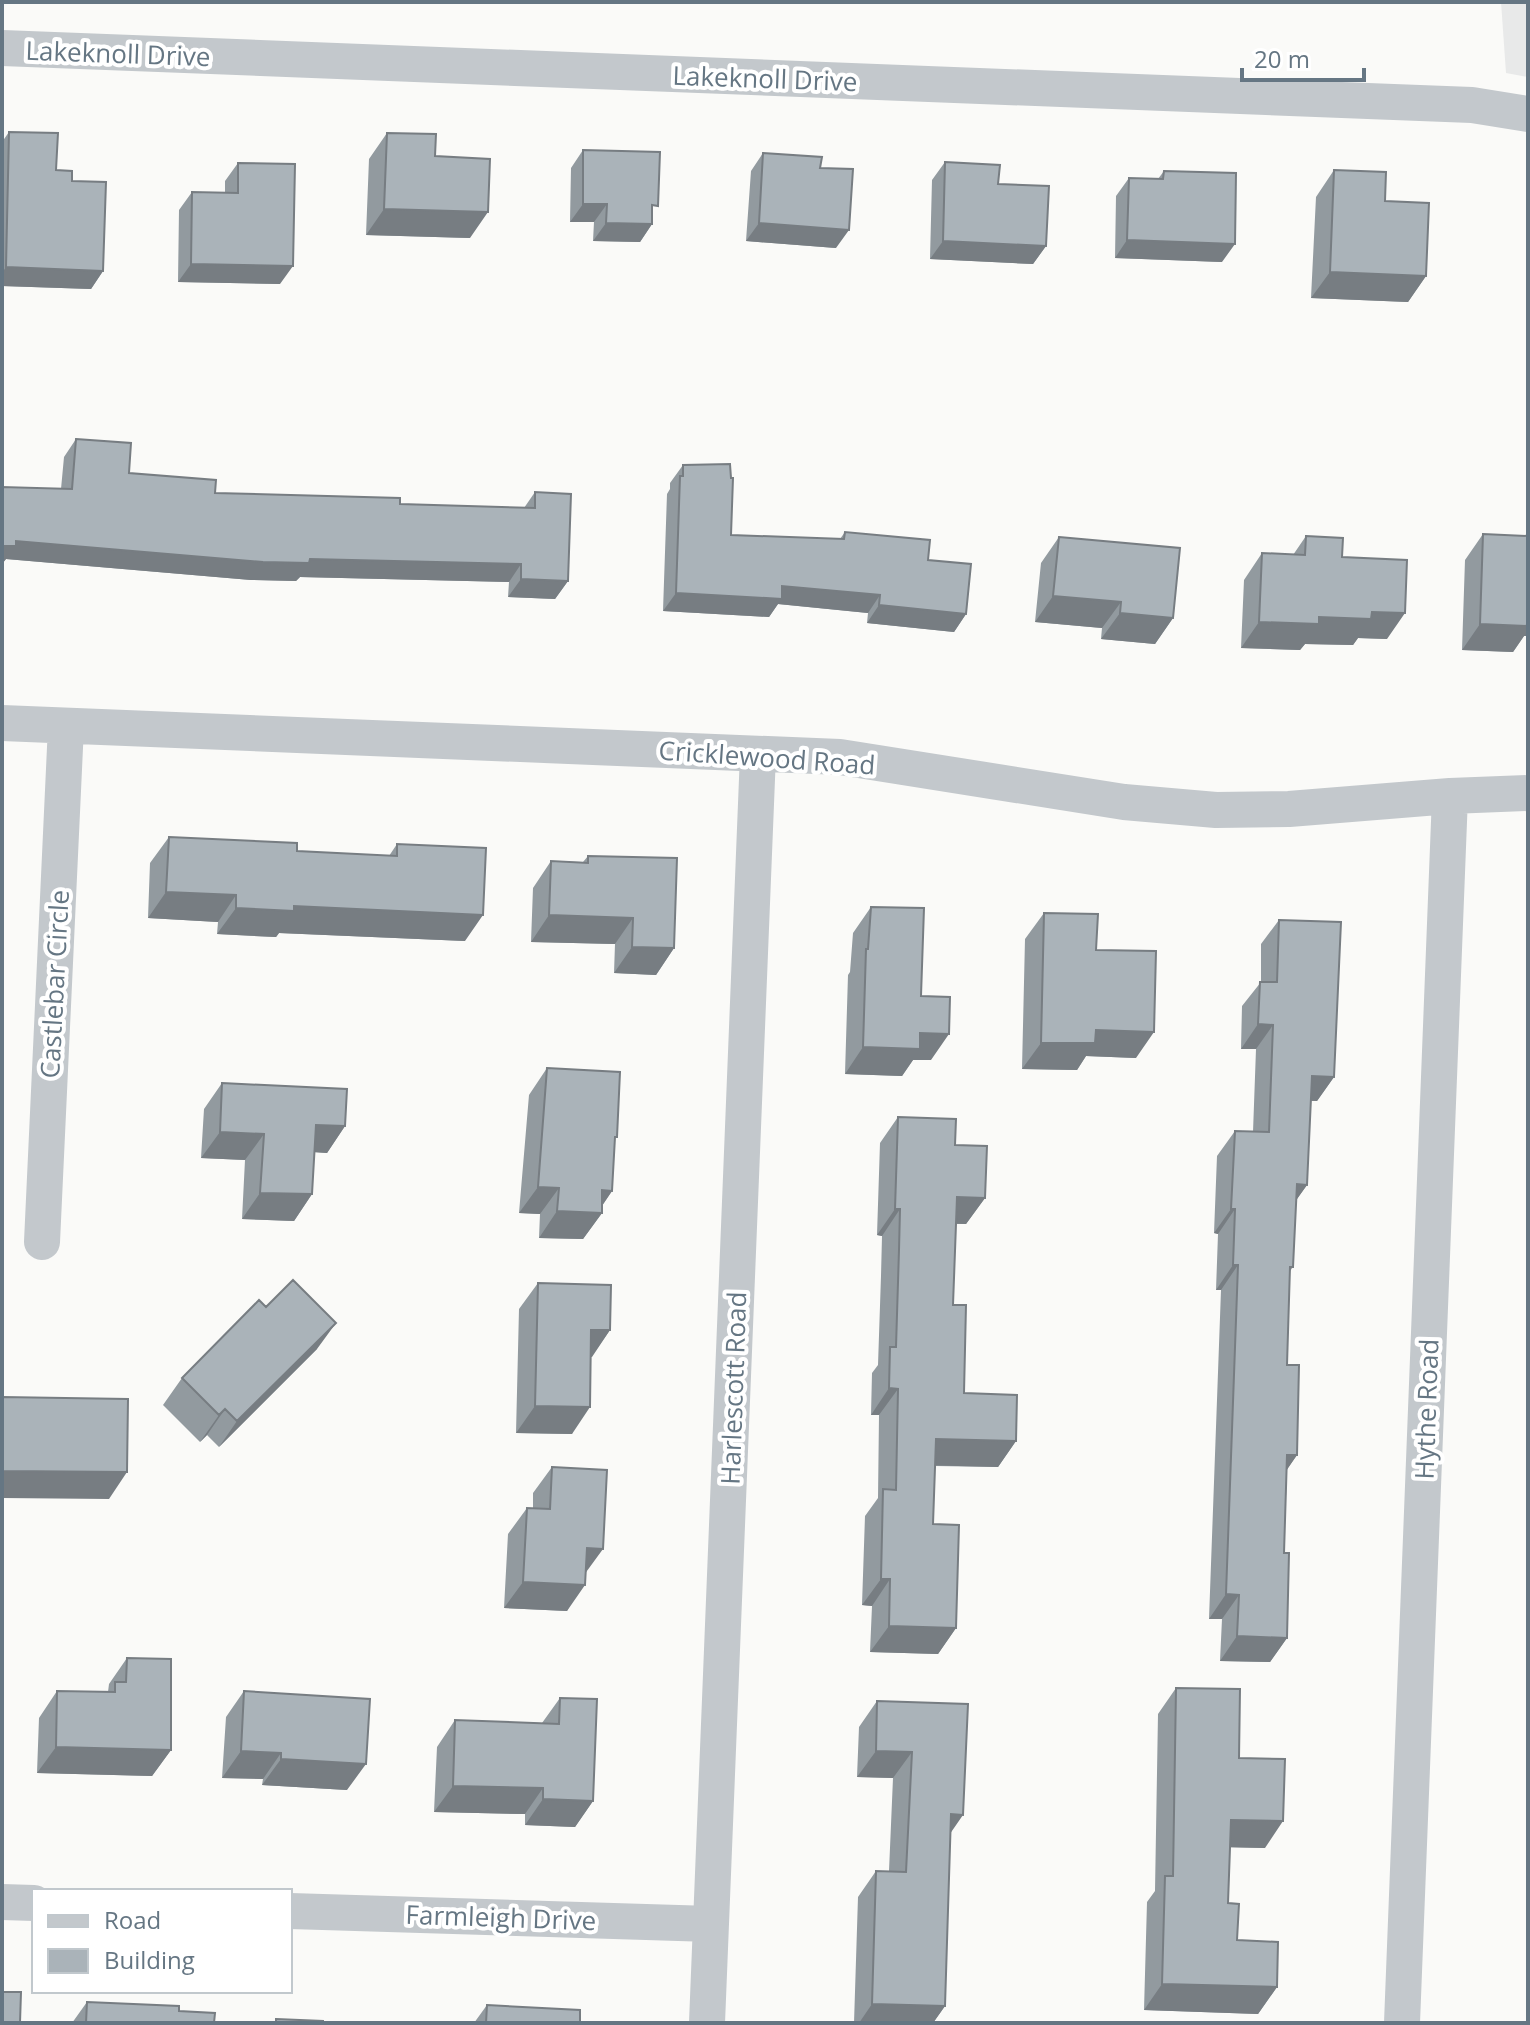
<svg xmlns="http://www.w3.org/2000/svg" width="1530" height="2025" font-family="'Open Sans',sans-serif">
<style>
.built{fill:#e8e9e9}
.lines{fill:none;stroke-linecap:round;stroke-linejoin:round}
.minor{stroke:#c3c8cc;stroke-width:36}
.wall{fill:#929a9f}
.shaded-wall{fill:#777d82}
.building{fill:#aab3b9;stroke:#777d82;stroke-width:2}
.labels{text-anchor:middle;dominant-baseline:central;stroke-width:8;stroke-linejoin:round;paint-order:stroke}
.street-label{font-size:26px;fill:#657683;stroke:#fff}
</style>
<rect width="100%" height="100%" fill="#fafaf8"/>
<path class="built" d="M1501,2H1528V77L1506,73Z"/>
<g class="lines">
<path class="minor" d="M2,48L1472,105L1528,114
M2,723L840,757L1124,802L1216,810L1289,809L1450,796L1528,793
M42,1242L66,726
M2,1902L34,1903
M290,1911L711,1924
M707,2023L758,754
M1402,2023L1450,796"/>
</g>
<path class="wall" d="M9,132L56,170L72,181L103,271L91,289L2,286V142Z
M387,133L435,156L470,238L366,235L369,159Z
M583,150L652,214V224L640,242L593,241L594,222H570L571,168Z
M763,153L820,168L836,248L746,241L751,171Z
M945,162L998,184L1046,246L1033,264L930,259L932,180Z
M238,163L280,284L178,282L179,210L192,192L225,193V181Z
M1334,170L1426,276L1408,302L1311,298L1316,197Z
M1164,171L1222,262L1115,258L1116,196L1129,178L1158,179Z
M76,439L129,473L215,493L400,504L524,508L535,492L568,581L555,599L508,597L509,582L300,577L296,581L251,580L6,559L2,564V487L61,489L64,457Z
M683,465L731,535L840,539L845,532L928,560L966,614L954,632L867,623L868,613L778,604L769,617L663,611L667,494L670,489V483Z
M1483,534L1524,636L1513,652L1462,650L1465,560Z
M1306,536L1342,557L1387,639L1358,638L1353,645L1305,644L1300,650L1241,648L1244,580L1262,553L1293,555Z
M1059,537L1173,618L1155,644L1101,639L1102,628L1035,622L1041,563Z
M169,837L297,851L389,856L397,844L465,941L279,933L276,937L217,934L218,922L148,918L150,863Z
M588,856L674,948L656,975L614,973L615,944L531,942L533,888L551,861L583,862Z
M871,907L921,996L931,1060H913L902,1076L845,1074L848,975L850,972L853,933Z
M1044,913L1096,950L1136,1058L1086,1056L1077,1070L1022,1069L1025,939Z
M1279,920L1334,1077L1317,1101H1311L1307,1185L1296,1200L1293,1267L1290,1271L1287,1365L1297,1455L1287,1469L1284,1553L1287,1638L1270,1662L1220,1661L1222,1619H1209L1221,1290H1216L1218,1234L1214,1233L1217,1156L1235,1131L1253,1132L1256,1049H1241L1242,1006L1261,982V944Z
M547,1068L615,1141L612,1191L602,1206V1213L583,1239L539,1238L540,1214L519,1213L529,1095Z
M222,1083L345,1126L327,1153L314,1152L312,1194L294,1221L242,1219L245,1160L201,1158L204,1109Z
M898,1117L955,1145L985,1198L966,1224H956L953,1305L964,1393L1016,1441L998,1467L935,1466L933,1524L956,1628L938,1654L870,1652L872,1606L862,1605L865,1516L878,1498L879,1415H871L872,1373L878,1365L881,1276L882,1236L877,1235L880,1143Z
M538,1283L610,1330L591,1357L572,1434L516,1433L519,1309Z
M266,1307L317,1349L219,1447L207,1435L200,1442L163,1405L182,1378Z
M552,1467L586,1573L567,1611L504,1608L508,1534L527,1508H533V1493Z
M127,1658L171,1750L152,1776L37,1773L39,1718L57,1691L108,1692L109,1684Z
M1176,1688L1239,1758L1265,1848L1230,1847L1228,1903L1237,1940L1277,1987L1258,2014L1144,2010L1147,1902L1155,1891L1158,1714Z
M244,1691L347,1790L262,1785L263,1779L222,1778L226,1717Z
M560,1698L593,1801L575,1827L525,1825V1814L434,1812L437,1747L455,1720L542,1723Z
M877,1701L968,1704L950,1834L945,2006L933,2023H854L858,1897L876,1871H889L893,1778L857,1777L859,1727Z
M87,2002L214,2023H72Z
M487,2005L580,2023H474Z"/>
<path class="shaded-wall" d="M583,204H607L594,222H570Z
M384,209L488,212L470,238L366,235Z
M606,223L652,224L640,242L593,241Z
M759,223L849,230L836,248L746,241Z
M1127,240L1235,244L1222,262L1115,258Z
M943,241L1046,246L1033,264L930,259Z
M191,264L293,266L280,284L178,282Z
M6,267L103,271L91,289L2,286V273Z
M1330,272L1426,276L1408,302L1311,298Z
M16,541L310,559L521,564L509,582L300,577L296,581L251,580L6,559L2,564V546Z
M521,579L568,581L555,599L508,597Z
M782,586L880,595L868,613L778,604L769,617L663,611L676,593Z
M1053,596L1121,602L1102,628L1035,622Z
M879,605L966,614L954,632L867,623Z
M1372,612L1405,613L1387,639L1358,638L1353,645L1305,644L1300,650L1241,648L1259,622Z
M1120,613L1173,618L1155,644L1101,639Z
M1528,616V636H1524L1513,652L1462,650L1480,624Z
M166,892L236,895L218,922L148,918Z
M294,906L483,915L465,941L279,933L276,937L217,934L236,908Z
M549,915L633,918L615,944L531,942Z
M632,947L674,948L656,975L614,973Z
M1258,1024L1273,1025L1256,1049H1241Z
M1096,1030L1154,1032L1136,1058L1086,1056L1077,1070L1022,1069L1041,1043Z
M920,1033L949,1034L931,1060H913L902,1076L845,1074L863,1047Z
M1312,1076L1334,1077L1317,1101L1295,1100Z
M316,1125L345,1126L327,1153L297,1151Z
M220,1132L264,1134L245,1160L201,1158Z
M1297,1184L1307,1185L1290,1209Z
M538,1187L559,1188L540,1214L519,1213Z
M602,1190L612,1191L597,1213H602L583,1239L539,1238L557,1211Z
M260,1193L312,1194L294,1221L242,1219Z
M957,1197L985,1198L966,1224L938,1223Z
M895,1209H900L882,1236L877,1235Z
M1231,1209H1235L1218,1234L1214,1233Z
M1233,1265H1238L1221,1290H1216Z
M336,1323L317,1349L219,1447L237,1421Z
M591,1330H610L592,1357L573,1356Z
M889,1388L898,1389L879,1415H871Z
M535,1406L590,1407L572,1434L516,1433Z
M225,1409L207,1435L200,1442L219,1415Z
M936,1439L1016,1441L998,1467L918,1465Z
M1287,1455H1297L1280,1480Z
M2,1471L127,1472L109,1499L2,1498Z
M587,1548L603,1549L584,1575Z
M881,1579H890L872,1606L862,1605Z
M523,1582L585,1585L567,1611L504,1608Z
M1226,1594L1239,1595L1222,1619H1209Z
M889,1626L956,1628L938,1654L870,1652Z
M1237,1636L1287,1638L1270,1662L1220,1661Z
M56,1747L171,1750L152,1776L37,1773Z
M241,1751L281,1753L263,1779L222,1778Z
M876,1751L912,1752L893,1778L857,1777Z
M281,1759L366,1764L347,1790L262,1785Z
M453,1786L543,1788L525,1814L434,1812Z
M543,1799L593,1801L575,1827L525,1825Z
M951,1814L963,1815L945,1841Z
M1231,1820L1283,1821L1265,1848L1213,1847Z
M1162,1984L1277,1987L1258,2014L1144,2010Z
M872,2004L945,2006L933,2023H859Z"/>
<path class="building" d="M9,132L58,133L56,170L72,171V181L106,182L103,271L6,267Z
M387,133L436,134L435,156L490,159L488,212L384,209Z
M583,150L660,152L658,206L652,205V224L606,223L607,204H583Z
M763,153L822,157L820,168L853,169L849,230L759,223Z
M945,162L1000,165L998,184L1049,186L1046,246L943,241Z
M238,163L295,164L293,266L191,264L192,192L238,193Z
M1334,170L1386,172L1385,201L1429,203L1426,276L1330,272Z
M1164,171L1236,173L1235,244L1127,240L1129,178L1163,179Z
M76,439L131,443L129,473L216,480L215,493L400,498V504L535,508V492L571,494L568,581L521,579V564L310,559L309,563L263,562L16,541V546H2V487L72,489Z
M730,464L731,478H733L731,535L844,539L845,532L930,540L928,560L971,564L966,614L879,605L880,595L782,586V599L676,593L680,476H683V465Z
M1483,534L1528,536V626L1480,624Z
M1306,536L1343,538L1342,557L1407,560L1405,613L1372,612L1371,619L1319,617V624L1259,622L1262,553L1305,555Z
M1059,537L1180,548L1173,618L1120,613L1121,602L1053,596Z
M169,837L297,843V851L397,856V844L486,848L483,915L294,906V911L236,908V895L166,892Z
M588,856L677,858L674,948L632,947L633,918L549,915L551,861L588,863Z
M871,907L924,908L921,996L950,997L949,1034L920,1033V1049L863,1047L866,949H868Z
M1044,913L1098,914L1096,950L1156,951L1154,1032L1096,1030L1095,1043H1041Z
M1279,920L1341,922L1334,1077L1312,1076L1307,1185L1297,1184L1293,1267H1290L1287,1365H1299L1297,1455H1287L1284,1553H1289L1287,1638L1237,1636L1239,1595L1226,1594L1238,1265H1233L1235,1209H1231L1235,1131L1269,1132L1273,1025L1258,1024L1260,982H1277Z
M547,1068L620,1072L617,1137H615L612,1191L602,1190V1213L557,1211L559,1188L538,1187Z
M222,1083L347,1089L345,1126L316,1125L312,1194L260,1193L264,1134L220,1132Z
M898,1117L956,1119L955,1145L987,1146L985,1198L957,1197L953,1305H966L964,1393L1017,1395L1016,1441L936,1439L933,1524L959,1525L956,1628L889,1626L890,1579H881L883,1489L896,1490L898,1389L889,1388L890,1347H896L899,1250L900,1209H895Z
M293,1280L336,1323L237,1421L225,1409L219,1415L182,1378L259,1300L266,1307Z
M538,1283L611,1285L610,1330H591L590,1407L535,1406Z
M2,1397L128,1399L127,1472L2,1471Z
M552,1467L607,1470L603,1549L587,1548L585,1585L523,1582L527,1508L550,1509Z
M127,1658L171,1659V1750L56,1747L57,1691L115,1692V1682H126Z
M1176,1688L1240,1689L1239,1758L1285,1759L1283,1821L1231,1820L1228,1903L1239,1904L1237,1940L1278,1942L1277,1987L1162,1984L1165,1876H1173Z
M244,1691L370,1699L366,1764L281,1759V1753L241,1751Z
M560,1698L597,1699L593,1801L543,1799V1788L453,1786L455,1720L559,1724Z
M877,1701L968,1704L963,1815L951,1814L945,2006L872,2004L876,1871L906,1872L912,1752L876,1751Z
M2,1992H21L20,2023H2Z
M87,2002L179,2006V2011L215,2013L214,2023H86Z
M487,2005L580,2010V2023H486Z
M276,2019L323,2021V2023H276Z"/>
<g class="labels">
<g class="street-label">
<text transform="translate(118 53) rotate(2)">Lakeknoll Drive</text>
<text transform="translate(765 78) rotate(2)">Lakeknoll Drive</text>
<text transform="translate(767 757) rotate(4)">Cricklewood Road</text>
<text transform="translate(54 984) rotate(-87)">Castlebar Circle</text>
<text transform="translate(733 1388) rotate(-88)">Harlescott Road</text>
<text transform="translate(1426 1409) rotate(-88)">Hythe Road</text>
<text transform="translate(501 1917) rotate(2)">Farmleigh Drive</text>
</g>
</g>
<rect width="1530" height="2025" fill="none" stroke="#657683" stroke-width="8"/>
<rect x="32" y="1889" width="260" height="104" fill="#ffffff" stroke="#c1c8cd" stroke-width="2"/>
<rect x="48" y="1915" width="40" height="12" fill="#c3c8cc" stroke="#c1c8cd" stroke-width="2"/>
<text x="104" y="1929" font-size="24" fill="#657683">Road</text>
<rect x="48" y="1949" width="40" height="24" fill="#aab3b9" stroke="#c1c8cd" stroke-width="2"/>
<text x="104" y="1969" font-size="24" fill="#657683">Building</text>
<path d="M1242 68v12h122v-12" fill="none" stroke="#657683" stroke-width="4"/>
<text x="1254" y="68" font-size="24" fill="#657683" stroke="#ffffff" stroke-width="6" paint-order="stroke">20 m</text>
</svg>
